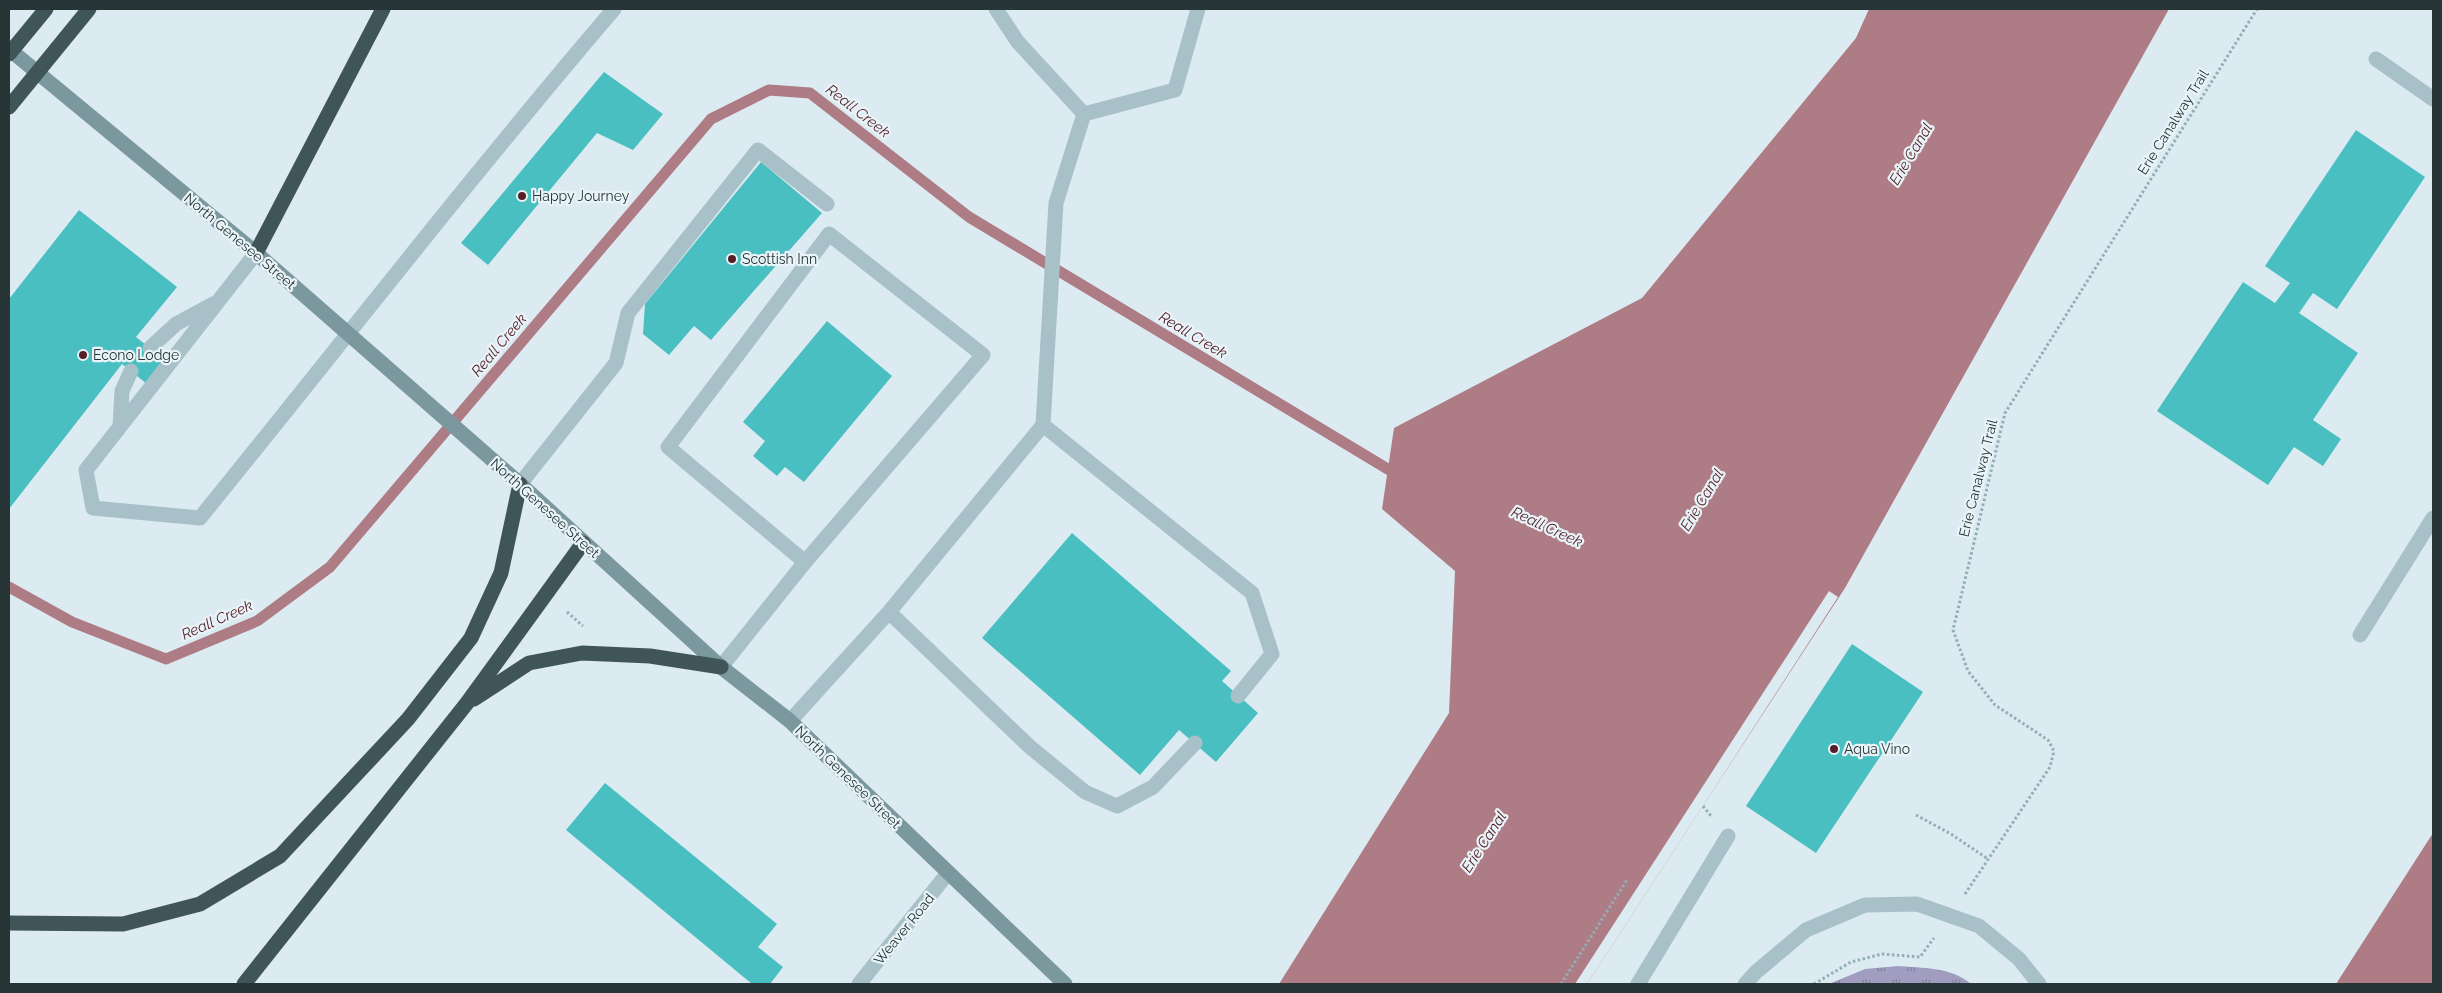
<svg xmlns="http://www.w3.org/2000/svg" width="2442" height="993" font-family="Raleway,sans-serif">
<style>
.grass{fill:url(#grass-tufts)}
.water{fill:#ad7c85}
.pier{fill:#dcebf1}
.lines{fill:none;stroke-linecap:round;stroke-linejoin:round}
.stream{stroke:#ad7c85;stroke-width:11}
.building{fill:#4abfc2}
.path{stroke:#93aeb5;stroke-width:3;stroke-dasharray:2.5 2.5;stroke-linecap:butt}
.lane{stroke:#a8c1c9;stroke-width:15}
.street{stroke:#a8c1c9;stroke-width:15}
.secondary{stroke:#7a989d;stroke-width:15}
.highway{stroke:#405557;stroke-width:15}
.poi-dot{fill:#561f27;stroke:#e9f4f9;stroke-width:2}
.labels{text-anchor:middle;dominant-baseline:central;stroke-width:4.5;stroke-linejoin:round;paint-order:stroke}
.street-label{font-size:14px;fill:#283536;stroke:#e9f4f9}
.poi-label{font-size:14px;fill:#283536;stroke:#e9f4f9;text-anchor:start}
.water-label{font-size:15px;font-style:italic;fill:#561f27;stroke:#e9f4f9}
</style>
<defs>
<pattern id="grass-tufts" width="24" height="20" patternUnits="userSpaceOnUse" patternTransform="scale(1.25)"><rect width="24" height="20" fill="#a19dc0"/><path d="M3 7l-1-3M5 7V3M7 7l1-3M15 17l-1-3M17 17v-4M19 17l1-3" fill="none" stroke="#83819d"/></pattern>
</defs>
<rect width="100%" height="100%" fill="#dcebf1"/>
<path class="grass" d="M1898,966C1922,968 1952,967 1971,984H1829L1865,969Z"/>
<path class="water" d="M1869,9H2169L1845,588L1587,984H1279L1449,713L1455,571L1382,509L1394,428L1642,298L1856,38Z
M2433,833V984H2336Z"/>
<path class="pier" d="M1829,591L1838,597L1703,806L1587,984H1575Z"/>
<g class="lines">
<path class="stream" d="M9,587L72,622L166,659L257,621L330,567L711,119L769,90L810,93L969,217L1401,477"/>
</g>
<path class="building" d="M604,72L663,114L633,150L597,133L488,265L461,243Z
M2356,130L2425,177L2337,309L2313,293L2299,313L2358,353L2313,420L2341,439L2323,466L2294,447L2268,485L2157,411L2243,282L2275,303L2290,283L2265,266Z
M761,162L822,213L711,340L694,326L669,355L643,334L645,304Z
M79,210L177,287L136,337L166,361L147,384L122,364L9,509V299Z
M827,321L892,376L804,482L785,467L777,476L753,456L765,441L743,422Z
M1072,533L1231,671L1222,681L1258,713L1216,762L1179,730L1140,775L982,638Z
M1852,644L1923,692L1816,853L1746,806Z
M605,783L777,924L758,947L783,967L770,984H752L566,830Z"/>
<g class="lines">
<path class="path" d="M567,612L583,626
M1703,806L1711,816
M1916,815L1951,834L1988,859
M1965,894L2050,767L2054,751L2048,740L1995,705L1968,671L1953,630L2005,413L2257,9
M1561,984L1627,880
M1814,984L1851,962L1882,954L1920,957L1934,938"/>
<path class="lane" d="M996,9L1017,41L1084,114L1175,90L1198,9
M2376,59L2433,99
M256,253L86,470L93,508L200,518C338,348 472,175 614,9
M150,348L176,324L213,304
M1043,425L1252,593L1272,654L1238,696
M120,426L122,391L131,371
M520,484L616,363L628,313L758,150L827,204
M889,612L1030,747L1085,792L1117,806L1153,787L1195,743
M2360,635L2433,518
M721,667L805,562L983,355L829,234L668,447L805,562
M790,721L889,612L1043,425L1056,203L1084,114
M1638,984L1728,836"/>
<path class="street" d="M859,984L948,873
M1745,984L1756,972L1806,930L1865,905L1917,904L1979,926L2019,959L2039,984"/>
<path class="secondary" d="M9,49L256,253L520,484L721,667L790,721L1065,984"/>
<path class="highway" d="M9,54L46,9
M9,107L89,9
M256,253L383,9
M474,699L529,663L582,653L650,656L721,667
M9,923L123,924L200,904L280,856L408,719L471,638L501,573L520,484
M244,984L467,703L583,543"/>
</g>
<g class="poi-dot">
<circle cx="522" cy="196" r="5"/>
<circle cx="732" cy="259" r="5"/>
<circle cx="83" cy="355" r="5"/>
<circle cx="1834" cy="749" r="5"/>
</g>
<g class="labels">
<g class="street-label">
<text transform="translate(2173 122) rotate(-58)">Erie Canalway Trail</text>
<text transform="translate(240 241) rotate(40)">North Genesee Street</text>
<text transform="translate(1978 478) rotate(-76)">Erie Canalway Trail</text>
<text transform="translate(545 508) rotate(42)">North Genesee Street</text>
<text transform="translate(848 777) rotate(44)">North Genesee Street</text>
<text transform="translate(904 929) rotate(-51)">Weaver Road</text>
</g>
<g class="poi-label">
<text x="532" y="196">Happy Journey</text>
<text x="742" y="259">Scottish Inn</text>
<text x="93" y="355">Econo Lodge</text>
<text x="1844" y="749">Aqua Vino</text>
</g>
<g class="water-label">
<text transform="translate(858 111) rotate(38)">Reall Creek</text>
<text transform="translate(1911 154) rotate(-59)">Erie Canal</text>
<text transform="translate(1193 335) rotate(31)">Reall Creek</text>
<text transform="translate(499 345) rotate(-50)">Reall Creek</text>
<text transform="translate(1702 500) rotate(-59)">Erie Canal</text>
<text transform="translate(1547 527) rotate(25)">Reall Creek</text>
<text transform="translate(217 620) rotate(-24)">Reall Creek</text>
<text transform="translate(1484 842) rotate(-57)">Erie Canal</text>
</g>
</g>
<rect width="2442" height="993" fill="none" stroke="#283536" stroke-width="20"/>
</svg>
